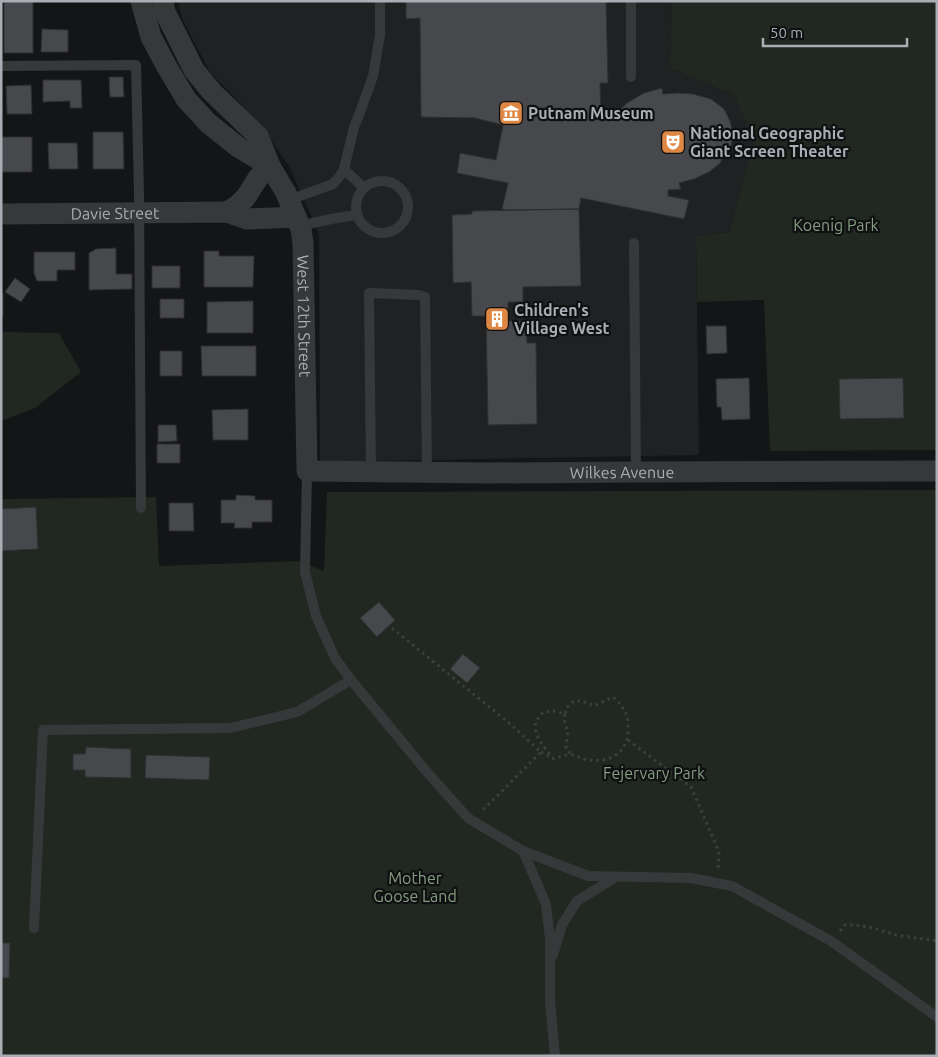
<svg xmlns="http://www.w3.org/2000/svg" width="938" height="1057" font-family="Ubuntu,sans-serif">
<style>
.built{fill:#202123}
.green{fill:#212821}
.building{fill:#46484b;stroke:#2e2f32}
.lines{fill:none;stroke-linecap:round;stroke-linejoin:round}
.path{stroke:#3c3f41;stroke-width:3;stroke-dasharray:2.5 4;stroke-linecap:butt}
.lane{stroke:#36383a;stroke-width:10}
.street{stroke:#36383a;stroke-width:21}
.labels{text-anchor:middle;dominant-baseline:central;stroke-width:4.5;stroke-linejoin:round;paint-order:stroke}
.poi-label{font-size:16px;font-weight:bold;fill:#a8aeb4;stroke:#0f1011;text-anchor:start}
.street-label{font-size:16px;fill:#a8aeb4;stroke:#0f1011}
.park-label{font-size:16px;fill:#859d80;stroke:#0f1011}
</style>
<rect width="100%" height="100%" fill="#141516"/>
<path class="built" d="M178,1H672L670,68L734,95L754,141L729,232L696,236L699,455L320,462L319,234L290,168L262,126L210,72L182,19Z"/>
<path class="green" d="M672,1H937V450L770,451L764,300L697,302L696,236L729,232L754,141L734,95L670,68Z
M1,332L59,333L81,372L35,408L1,421Z
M937,490V1056H1V499L156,497L159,566L298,561L324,571L327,492Z"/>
<path class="building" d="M4,1H33V53H4Z
M406,1H606L608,83H600L601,116L612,117L627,103L644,93L662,88L663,94L678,93L693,94L711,99L724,109L730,121L734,135L730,149L719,164L709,172L694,179L679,183L681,189L668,190V196L689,200L684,219L581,198L579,209L506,210L502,209L508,183L457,173L460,153L496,160L503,125L475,118L421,117L420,18L406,19Z
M42,29L68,30V52H41Z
M109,77H123L124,97H110Z
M43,80H81L82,108H70V101L43,102Z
M31,85L32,114H7L6,86Z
M93,132H123L124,169H93Z
M1,137H32V172H1Z
M48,143H77L78,169H49Z
M579,209L581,286L523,287V302H508V321H526L527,343H536L537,424L488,425L486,316H472L471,282L453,283L452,215L472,214V211Z
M116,248V274H132V289L89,290V253L96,249Z
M204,251H219V256H254L253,287H204Z
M34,252H75V270H57V281H37L34,273Z
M152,266H180V288H152Z
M15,278L30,289L21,302L5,292Z
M1,293H3V317H1Z
M160,299H184V318H160Z
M253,301V333H207V302Z
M706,326H726L727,353L707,354Z
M201,346H256V376H202Z
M160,351H182V376H160Z
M749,378L750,419L722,420L721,407H717L716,379Z
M903,378L904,418L840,419L839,379Z
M248,409V440H213L212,410Z
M158,425H176L177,441L158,442Z
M157,444H180V463H157Z
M236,495L255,496V500H272V522H252V528H234L235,523H221V500H236Z
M169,503H193L194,531H169Z
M36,507L38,549L1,551V509Z
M379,602L395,620L377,637L360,618Z
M463,654L480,668L467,683L450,669Z
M86,747L131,749V778L85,777V770H73V754H85Z
M146,755L210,757L209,780L145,778Z
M1,943H10L9,978H1Z"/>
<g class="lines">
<path class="path" d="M392,628L509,723L541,752L482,811
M565,714L564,720L568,732L566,748L571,754
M628,740L691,787L719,852L718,871
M541,752L554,759C559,757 567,754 573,755C578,756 582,759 587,760C609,763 627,754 628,731C629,715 625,708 613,697L594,706L582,701H574L566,708L565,714L554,711L543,712C541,715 537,719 536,722C532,736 546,749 554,759
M840,931L845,925H855L874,928L896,935L937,941"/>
<path class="lane" d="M631,1V77
M1,66L136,65L139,194L141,508
M356 207a26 26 0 1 1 52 0a26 26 0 1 1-52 0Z
M364,188L344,169L354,127L359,115L373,76L380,35V1
M289,200L333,184L340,176L344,169
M299,226L331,219L356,215
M634,243L636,472
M307,471L305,572L316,616L335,658L351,680L427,772L468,818L523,851L546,904L550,940V1001L555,1056
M371,472L369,293L419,295L425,297L427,473
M523,851L588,876L691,878L732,886L831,941L937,1017
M34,928L43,730L230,728L297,712L351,680
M553,955L562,925L577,901L616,877"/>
<g class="street">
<path d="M141,1L151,37L167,67L186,99L208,123L238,147L270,166"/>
<path id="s1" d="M163,1L165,12L194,70L212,92L258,136L270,166L286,193L301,229L303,243L307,471L491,473L636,472L937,471"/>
<path d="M227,212L238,205L246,197L258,178L270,166"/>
<path id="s2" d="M1,214L227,212L247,219L296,217"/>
</g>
</g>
<defs>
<symbol id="museum-square" viewBox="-11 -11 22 22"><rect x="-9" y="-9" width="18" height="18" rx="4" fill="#de8744" stroke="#0f1011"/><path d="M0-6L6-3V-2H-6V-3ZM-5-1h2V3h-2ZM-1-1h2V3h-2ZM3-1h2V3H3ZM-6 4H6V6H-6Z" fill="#fff"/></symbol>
<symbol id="theatre-square" viewBox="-11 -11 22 22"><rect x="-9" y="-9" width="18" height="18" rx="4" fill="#de8744" stroke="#0f1011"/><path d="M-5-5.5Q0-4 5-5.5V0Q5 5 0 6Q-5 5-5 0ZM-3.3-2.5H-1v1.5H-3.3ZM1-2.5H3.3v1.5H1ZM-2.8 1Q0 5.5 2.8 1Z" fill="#fff"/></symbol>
<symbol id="building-square" viewBox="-11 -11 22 22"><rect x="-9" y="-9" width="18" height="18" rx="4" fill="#de8744" stroke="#0f1011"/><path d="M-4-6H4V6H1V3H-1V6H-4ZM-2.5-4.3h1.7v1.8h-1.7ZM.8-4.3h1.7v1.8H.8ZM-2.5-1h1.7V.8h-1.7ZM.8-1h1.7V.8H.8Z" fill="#fff"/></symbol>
</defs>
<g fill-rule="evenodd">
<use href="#museum-square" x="497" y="99" width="28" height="28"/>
<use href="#theatre-square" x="659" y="128" width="28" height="28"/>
<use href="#building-square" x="483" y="305" width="28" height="28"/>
</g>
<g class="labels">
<g class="poi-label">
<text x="528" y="113">Putnam Museum</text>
<text x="690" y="133">National Geographic<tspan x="690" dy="18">Giant Screen Theater</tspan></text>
<text x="514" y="310">Children's<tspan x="514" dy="18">Village West</tspan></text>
</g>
<g class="street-label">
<text stroke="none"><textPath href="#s2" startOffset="114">Davie Street</textPath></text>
<text stroke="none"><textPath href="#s1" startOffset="358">West 12th Street</textPath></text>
<text stroke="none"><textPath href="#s1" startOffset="828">Wilkes Avenue</textPath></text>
</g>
<g class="park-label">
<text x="836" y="225">Koenig Park</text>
<text x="654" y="773">Fejervary Park</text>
<text x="415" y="878">Mother<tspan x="415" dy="18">Goose Land</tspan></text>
</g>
</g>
<rect width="938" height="1057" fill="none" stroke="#a8aeb4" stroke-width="5"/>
<path d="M763 38v8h144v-8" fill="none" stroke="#a8aeb4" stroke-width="2.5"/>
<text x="770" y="38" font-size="15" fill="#a8aeb4" stroke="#0f1011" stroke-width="4" paint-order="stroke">50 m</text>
</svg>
